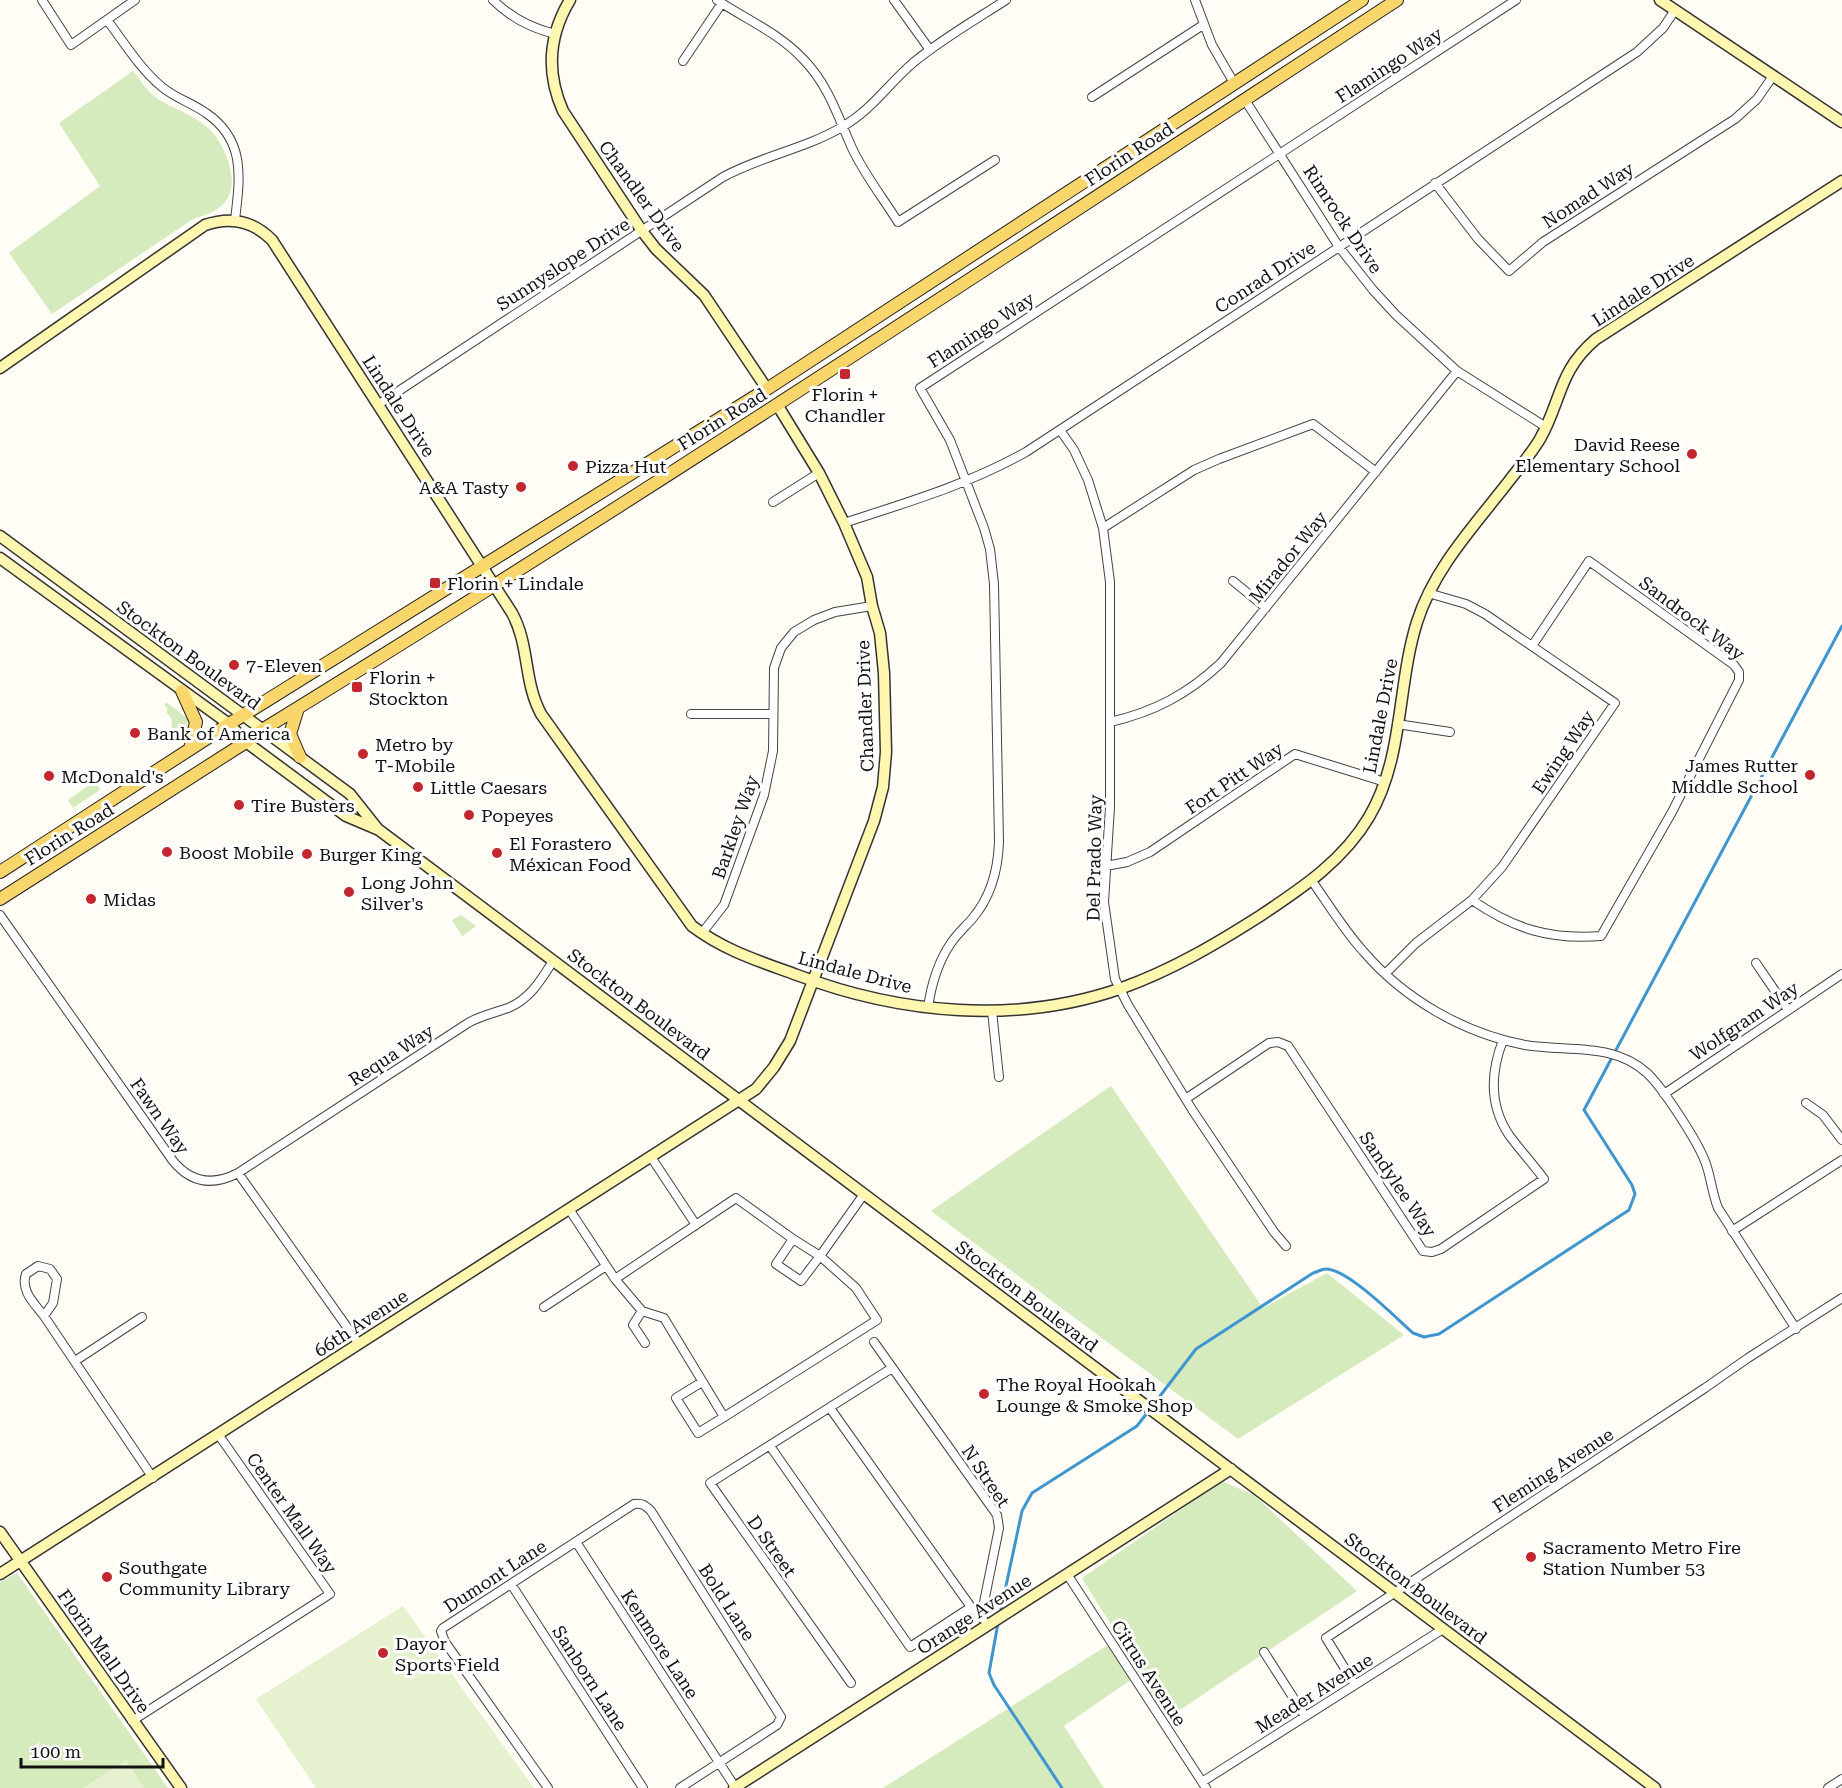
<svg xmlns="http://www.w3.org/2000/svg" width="1842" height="1788" font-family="'Roboto Serif',serif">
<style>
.green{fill:#d5ebbd}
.pitch{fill:#e6f2cf}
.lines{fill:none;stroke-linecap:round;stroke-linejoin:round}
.stream{stroke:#3f96cf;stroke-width:3}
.street-casing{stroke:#444;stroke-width:10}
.secondary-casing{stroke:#333;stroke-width:13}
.primary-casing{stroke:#222;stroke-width:14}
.street{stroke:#fff;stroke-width:8}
.secondary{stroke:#fff6b0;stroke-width:10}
.primary{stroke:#f9d66b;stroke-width:12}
.poi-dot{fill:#c4262e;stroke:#fff;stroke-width:2}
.labels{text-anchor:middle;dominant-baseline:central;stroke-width:6;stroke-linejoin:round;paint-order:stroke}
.street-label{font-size:18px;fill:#111;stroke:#fff}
.poi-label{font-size:18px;fill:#111;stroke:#fff;text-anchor:start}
</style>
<rect width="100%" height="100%" fill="#fffdf5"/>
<path class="green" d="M133,71C141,81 148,92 158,99C173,109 192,114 207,127C224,142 242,182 225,202C217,212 205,215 193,219L52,314L9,253L100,186L59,123Z
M166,702L187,718C190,732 180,735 169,742L170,738L167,736C173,729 174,719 167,713V707L164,706Z
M93,782H96L100,790L73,808L68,800Z
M461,915L476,926L462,936L452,920Z
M1111,1086L1263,1308L1327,1273L1404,1335L1238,1439L931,1211Z
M1222,1481L1254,1495L1357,1591L1165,1720L1135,1677L1064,1726L1104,1788H883L1119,1638L1082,1578Z
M17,1573L168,1788H0V1582Z"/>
<path class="pitch" d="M403,1606L534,1788H316L256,1699Z
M126,1760L144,1788H83Z"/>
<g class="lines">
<path class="stream" d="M1000,1614L1022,1511L1032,1493L1137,1426L1196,1349L1313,1273C1317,1272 1322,1269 1326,1269C1348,1269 1396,1318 1413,1333L1424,1337L1439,1334L1629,1210L1635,1194L1632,1185L1584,1110L1842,626
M998,1623L989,1673L994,1685L1062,1788"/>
<defs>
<path id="street" d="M42,0L71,45L135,0
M493,0C511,18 531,28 555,34
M717,0C747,20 779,33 804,60C829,86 838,117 852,148C864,174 883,198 898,222L995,160
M894,0L930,50
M1195,0L1212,45L1234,83
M107,20C124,42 140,69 162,87C175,98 192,103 206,113C246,140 240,178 235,220
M683,61L722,3
M1092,97L1203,25
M1245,100L1339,247L1373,290L1396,315L1457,371L1546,427
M1435,183L1478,239L1509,271L1543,242L1735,119L1757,99L1773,76
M379,404L723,177C761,156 805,149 842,127C873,109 888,84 914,62C942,39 975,20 1006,0
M1060,430L1074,450L1088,480L1103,528L1110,582V807L1104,902L1115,979L1128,1005L1193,1111L1274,1232L1286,1246
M773,502L819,473
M844,523C908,502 967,485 1026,452L1637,52L1663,28L1675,10
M1103,528L1194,470L1219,459L1313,424L1376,472
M1233,581L1266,608
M691,714H773
M1110,722C1154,712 1188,694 1221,663L1457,371
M1397,724L1450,732
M1106,866L1127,862L1150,852L1295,754L1385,782
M1312,881C1329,905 1344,930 1363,951C1404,999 1463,1033 1525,1045C1567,1052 1613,1042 1647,1073C1663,1088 1699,1143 1706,1164C1711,1178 1712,1193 1718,1208L1796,1329
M1472,900C1514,929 1550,940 1601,936L1672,812L1739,680V672L1734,665L1589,561L1532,646
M0,915L173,1161C191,1183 213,1186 238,1173L468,1023C480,1016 494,1013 508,1008C530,999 541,980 553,961
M702,933L724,905L764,795L773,751L774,668L781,648L794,632L814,620L835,612L872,606
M1756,963L1788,1010
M1385,974L1416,943L1472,900L1502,867L1615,703L1485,614L1466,604L1428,593
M928,1008C931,986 938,962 951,943C957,934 965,927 972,919C991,897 998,870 999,842L994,584L990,549L984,528L950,440L920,388L1516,0
M992,1011L999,1077
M1664,1094L1842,974
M1187,1098L1269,1043L1278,1042L1288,1046L1423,1251L1432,1252L1441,1249L1544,1179C1533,1164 1520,1150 1509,1135C1489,1105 1491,1071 1503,1040
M1806,1103L1823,1115L1842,1140
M651,1157L696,1225
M238,1173L359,1344
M569,1209L615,1279L736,1198L793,1239
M1732,1231L1842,1160
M793,1239L820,1256L801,1281L776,1264Z
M38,1266L50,1269L57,1279L53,1303L44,1316C35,1304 20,1291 26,1274Z
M615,1279L642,1311
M544,1307L606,1266
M44,1316L153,1478
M874,1342L997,1515L999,1528L981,1617
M645,1343L633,1325L642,1311L664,1318L724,1417L877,1320L856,1288L820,1256L864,1194
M75,1361L142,1317
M702,1382L676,1398L698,1433L724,1417
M830,1408L971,1607L983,1619
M770,1446L910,1647L971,1607
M576,1542L735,1787
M1067,1574L1206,1788
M511,1584L643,1788
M1264,1652L1305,1716
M851,1683L710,1483L892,1368
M1355,1685L1326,1638L1705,1388L1748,1358L1842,1298
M132,1721L330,1594L218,1434
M1202,1782L1443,1629
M548,1788L445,1642L441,1631L443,1628L634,1504C642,1503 645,1505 651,1511L781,1717L777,1725L680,1788
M1828,1788L1842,1779"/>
<path id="secondary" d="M570,0C549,35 546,73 563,111L642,231L656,249L704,295L767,389
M1660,0L1842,122
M0,368L205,225C231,216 253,221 272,240L512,613C530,646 523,680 541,714L692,926C725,951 759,961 797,975C900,1014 1017,1025 1122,988C1172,970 1216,944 1260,916C1302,888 1343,861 1369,817C1404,758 1397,685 1417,622C1434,568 1475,525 1509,481C1519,468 1531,454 1540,439C1562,400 1558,371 1596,339L1842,181
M0,536L350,794L377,828
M0,558L229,724L246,742L346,816L379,830L1655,1788
M0,1532L181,1788
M0,1574L756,1089L774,1067L790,1041L874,821L883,787L886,752L884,673L880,633L872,606L867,577L844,523L819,473L778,406
M734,1788L1231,1469"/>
<path id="primary" d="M182,691L196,722L190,749
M298,708L290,734L300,757
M0,872L229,724L767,389L1362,0
M0,899L246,742L262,730C646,494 1021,246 1397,0"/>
</defs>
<use href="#street" class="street-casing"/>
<use href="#secondary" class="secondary-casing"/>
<use href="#primary" class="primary-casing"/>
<use href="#street" class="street"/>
<use href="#secondary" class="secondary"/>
<use href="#primary" class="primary"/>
</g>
<g class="poi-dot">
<rect x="839" y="368" width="12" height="12" rx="3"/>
<circle cx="1692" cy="454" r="6"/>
<circle cx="573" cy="466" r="6"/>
<circle cx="521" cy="487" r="6"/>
<rect x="429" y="577" width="12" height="12" rx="3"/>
<circle cx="234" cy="665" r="6"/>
<rect x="351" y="681" width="12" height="12" rx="3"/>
<circle cx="135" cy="733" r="6"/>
<circle cx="363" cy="754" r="6"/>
<circle cx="1810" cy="775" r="6"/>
<circle cx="49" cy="776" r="6"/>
<circle cx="418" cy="787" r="6"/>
<circle cx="239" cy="805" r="6"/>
<circle cx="469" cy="815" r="6"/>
<circle cx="167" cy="852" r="6"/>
<circle cx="497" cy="853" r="6"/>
<circle cx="307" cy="854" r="6"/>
<circle cx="349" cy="892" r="6"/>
<circle cx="91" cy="899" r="6"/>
<circle cx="984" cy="1394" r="6"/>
<circle cx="1531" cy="1557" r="6"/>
<circle cx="107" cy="1577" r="6"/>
<circle cx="383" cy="1653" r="6"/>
</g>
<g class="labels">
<g class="street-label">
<text transform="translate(1389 65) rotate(-33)">Flamingo Way</text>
<text transform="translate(1129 154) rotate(-33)">Florin Road</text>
<text transform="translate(1588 195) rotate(-33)">Nomad Way</text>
<text transform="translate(642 196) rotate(54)">Chandler Drive</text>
<text transform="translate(1343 219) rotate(56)">Rimrock Drive</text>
<text transform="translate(563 264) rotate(-33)">Sunnyslope Drive</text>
<text transform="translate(1265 277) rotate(-33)">Conrad Drive</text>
<text transform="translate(1643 290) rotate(-33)">Lindale Drive</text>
<text transform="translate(981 330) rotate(-33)">Flamingo Way</text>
<text transform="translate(399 406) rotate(57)">Lindale Drive</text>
<text transform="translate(722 419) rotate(-32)">Florin Road</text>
<text transform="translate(1288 557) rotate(-51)">Mirador Way</text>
<text transform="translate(1692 618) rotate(37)">Sandrock Way</text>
<text transform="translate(189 655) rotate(36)">Stockton Boulevard</text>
<text transform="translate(865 706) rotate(-92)">Chandler Drive</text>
<text transform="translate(1380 716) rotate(-79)">Lindale Drive</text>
<text transform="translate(1563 752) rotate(-56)">Ewing Way</text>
<text transform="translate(1234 778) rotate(-34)">Fort Pitt Way</text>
<text transform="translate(735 827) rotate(-71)">Barkley Way</text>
<text transform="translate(69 834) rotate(-32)">Florin Road</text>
<text transform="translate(1094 858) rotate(-89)">Del Prado Way</text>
<text transform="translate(855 972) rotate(15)">Lindale Drive</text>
<text transform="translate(639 1004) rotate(37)">Stockton Boulevard</text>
<text transform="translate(1744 1021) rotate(-34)">Wolfgram Way</text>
<text transform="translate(391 1055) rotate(-33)">Requa Way</text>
<text transform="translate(160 1116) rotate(55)">Fawn Way</text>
<text transform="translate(1398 1184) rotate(56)">Sandylee Way</text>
<text transform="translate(1027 1296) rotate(37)">Stockton Boulevard</text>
<text transform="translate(361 1323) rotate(-33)">66th Avenue</text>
<text transform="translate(1553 1470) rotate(-33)">Fleming Avenue</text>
<text transform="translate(986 1476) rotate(56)">N Street</text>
<text transform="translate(292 1513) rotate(55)">Center Mall Way</text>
<text transform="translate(772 1546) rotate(55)">D Street</text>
<text transform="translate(495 1576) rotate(-33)">Dumont Lane</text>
<text transform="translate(1416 1588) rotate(37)">Stockton Boulevard</text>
<text transform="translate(727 1602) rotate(57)">Bold Lane</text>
<text transform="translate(974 1614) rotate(-33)">Orange Avenue</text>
<text transform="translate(660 1644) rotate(57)">Kenmore Lane</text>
<text transform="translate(104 1651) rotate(55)">Florin Mall Drive</text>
<text transform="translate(1149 1673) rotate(57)">Citrus Avenue</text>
<text transform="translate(590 1678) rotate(57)">Sanborn Lane</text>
<text transform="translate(1314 1693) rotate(-32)">Meader Avenue</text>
</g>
<g class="poi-label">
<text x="845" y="394" text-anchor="middle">Florin +<tspan x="845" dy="21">Chandler</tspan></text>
<text x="1680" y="444" text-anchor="end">David Reese<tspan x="1680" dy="21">Elementary School</tspan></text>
<text x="585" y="466">Pizza Hut</text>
<text x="509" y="487" text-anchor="end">A&amp;A Tasty</text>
<text x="447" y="583">Florin + Lindale</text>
<text x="246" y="665">7-Eleven</text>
<text x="369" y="677">Florin +<tspan x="369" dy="21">Stockton</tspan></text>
<text x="147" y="733">Bank of America</text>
<text x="375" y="744">Metro by<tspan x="375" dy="21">T-Mobile</tspan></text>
<text x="1798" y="765" text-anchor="end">James Rutter<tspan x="1798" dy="21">Middle School</tspan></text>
<text x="61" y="776">McDonald's</text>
<text x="430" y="787">Little Caesars</text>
<text x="251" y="805">Tire Busters</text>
<text x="481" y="815">Popeyes</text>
<text x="509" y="843">El Forastero<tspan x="509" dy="21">Méxican Food</tspan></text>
<text x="179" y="852">Boost Mobile</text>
<text x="319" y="854">Burger King</text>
<text x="361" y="882">Long John<tspan x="361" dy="21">Silver's</tspan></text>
<text x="103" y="899">Midas</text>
<text x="996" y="1384">The Royal Hookah<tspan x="996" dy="21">Lounge &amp; Smoke Shop</tspan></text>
<text x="1543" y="1547">Sacramento Metro Fire<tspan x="1543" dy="21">Station Number 53</tspan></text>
<text x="119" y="1567">Southgate<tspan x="119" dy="21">Community Library</tspan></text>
<text x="395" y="1643">Dayor<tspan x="395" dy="21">Sports Field</tspan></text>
</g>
</g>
<path d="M21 1758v9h142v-9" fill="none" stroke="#111111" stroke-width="3"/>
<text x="30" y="1758" font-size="18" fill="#111111" stroke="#ffffff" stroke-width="4.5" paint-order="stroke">100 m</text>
</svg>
